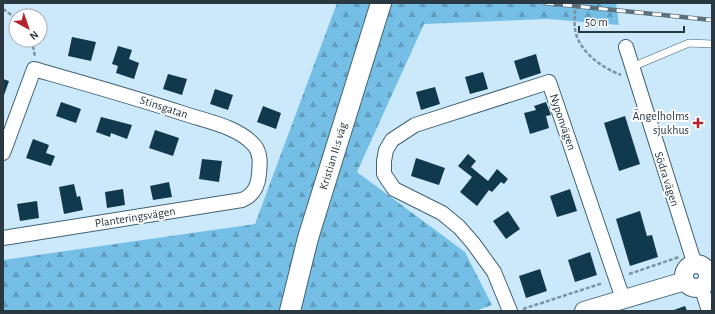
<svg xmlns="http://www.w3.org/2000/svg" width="715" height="314" font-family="'Alegreya Sans',sans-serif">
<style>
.forest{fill:url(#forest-firs)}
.building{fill:#10394d}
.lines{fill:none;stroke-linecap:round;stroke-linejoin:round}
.service-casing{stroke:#416376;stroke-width:8}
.minor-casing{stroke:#416376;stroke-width:16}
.tertiary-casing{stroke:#416376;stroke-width:20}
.secondary-casing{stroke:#416376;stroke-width:22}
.path{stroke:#7c93a0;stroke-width:2.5;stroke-dasharray:4 2;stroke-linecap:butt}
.service{stroke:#fff;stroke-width:7}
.minor{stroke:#fff;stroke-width:14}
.tertiary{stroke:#fff;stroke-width:18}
.secondary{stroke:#fff;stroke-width:20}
.rail-casing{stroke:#5c707b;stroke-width:4.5}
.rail{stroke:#fff;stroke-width:3;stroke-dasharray:9;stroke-linecap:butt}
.poi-dot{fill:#b4232e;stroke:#fff;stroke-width:1.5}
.labels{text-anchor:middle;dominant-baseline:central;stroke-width:4;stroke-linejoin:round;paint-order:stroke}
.street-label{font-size:12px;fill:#293841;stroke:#fff}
.poi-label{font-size:12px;fill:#293841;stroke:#fff;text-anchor:end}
</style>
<defs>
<pattern id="forest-firs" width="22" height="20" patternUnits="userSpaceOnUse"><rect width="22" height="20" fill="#75bfe7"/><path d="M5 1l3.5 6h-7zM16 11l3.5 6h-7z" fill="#609cbd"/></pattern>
</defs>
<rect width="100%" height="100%" fill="#cbe9fa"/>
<path class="forest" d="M337,3H616L619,25L548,19L424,24L357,172L465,252L492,305L475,311H3V260L255,224Z"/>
<path class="building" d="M72,37L96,42L91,61L68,56Z
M118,46L132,50L129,59L139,63L134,79L116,73L118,66L112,64Z
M536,54L541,73L520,80L514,61Z
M483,72L488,89L470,94L465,77Z
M168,74L187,79L182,95L163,89Z
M3,79L9,81L3,98Z
M435,87L440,104L421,110L416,92Z
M215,89L233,95L228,110L210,104Z
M61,102L81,109L76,123L56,116Z
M546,102L551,115L546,116L549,128L530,134L524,113L536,110L534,106Z
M263,106L281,113L276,129L257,122Z
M625,116L640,164L619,171L604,123Z
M101,117L132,125L127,139L111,133L110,137L96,132Z
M155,130L179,138L173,156L149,148Z
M33,139L49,145L46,153L55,156L51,166L26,158Z
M468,154L476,161L471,167L488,181L497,169L508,179L504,184L501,182L492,192L489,190L477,206L460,192L472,177L458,166Z
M416,158L445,168L439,185L411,176Z
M202,159L222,161L219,182L199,179Z
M169,182L172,197L153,200L150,186Z
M74,184L77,197L80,196L83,210L64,214L59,187Z
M123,189L125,205L107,208L105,192Z
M570,189L577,211L557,217L550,196Z
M37,201L39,218L20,221L17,204Z
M508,211L520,229L506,239L493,221Z
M640,211L647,236L652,235L658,257L630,266L616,219Z
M590,252L597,275L575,282L568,260Z
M540,269L547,291L526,298L519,276Z
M685,306L687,311H671Z"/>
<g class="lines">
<defs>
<path id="service" d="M632,67L689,43L712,44"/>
<path id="minor" d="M626,47L695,265
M3,153L34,69C83,83 133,97 182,113C205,121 237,126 254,145C261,153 260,164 259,174C258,186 254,195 242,200L3,238
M701,286L709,311
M510,311L494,272L473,243L459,227L442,213L394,189L384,174V161L386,150L392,140L415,125L549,82L623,299"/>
<path id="tertiary" d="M684 276a12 12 0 1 1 24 0a12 12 0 1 1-24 0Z
M584,311L685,281"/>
<path id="secondary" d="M290,311L308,238L381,3"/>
</defs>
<use href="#service" class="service-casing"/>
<use href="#minor" class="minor-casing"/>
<use href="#tertiary" class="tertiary-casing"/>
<use href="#secondary" class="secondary-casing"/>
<path class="path" d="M3,9L16,18
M575,10C575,16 574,23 575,29C578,51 602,68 621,75
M32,40L35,57
M629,274L679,257
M523,309L603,283"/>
<use href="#service" class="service"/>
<use href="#minor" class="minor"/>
<use href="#tertiary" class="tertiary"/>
<use href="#secondary" class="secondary"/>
<defs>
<path id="rail" d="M545,3L712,20"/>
</defs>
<use href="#rail" class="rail-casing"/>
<use href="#rail" class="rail"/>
</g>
<path class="poi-dot" d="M696 117h4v4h4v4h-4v4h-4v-4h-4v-4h4z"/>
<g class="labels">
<g class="street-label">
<text transform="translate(164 107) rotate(18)">Stinsgatan</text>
<text transform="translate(563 122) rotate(71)">Nyponvägen</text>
<text transform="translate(333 156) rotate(-73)">Kristian II:s väg</text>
<text transform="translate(667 179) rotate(72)">Södra vägen</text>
<text transform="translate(135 217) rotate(-9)">Planteringsvägen</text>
</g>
<g class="poi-label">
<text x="689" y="116">Ängelholms<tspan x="689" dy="14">sjukhus</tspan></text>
</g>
</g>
<rect width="715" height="314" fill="none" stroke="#293841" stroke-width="8"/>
<g transform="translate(28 28) rotate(140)"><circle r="19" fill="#ffffff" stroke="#a9afb3"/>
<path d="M0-3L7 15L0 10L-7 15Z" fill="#b4232e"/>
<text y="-6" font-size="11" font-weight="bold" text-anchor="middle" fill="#293841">N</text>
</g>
<path d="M579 26v6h105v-6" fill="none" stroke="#293841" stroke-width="2"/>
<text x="585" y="26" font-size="12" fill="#293841" stroke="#ffffff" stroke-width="3" paint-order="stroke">50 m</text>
</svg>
